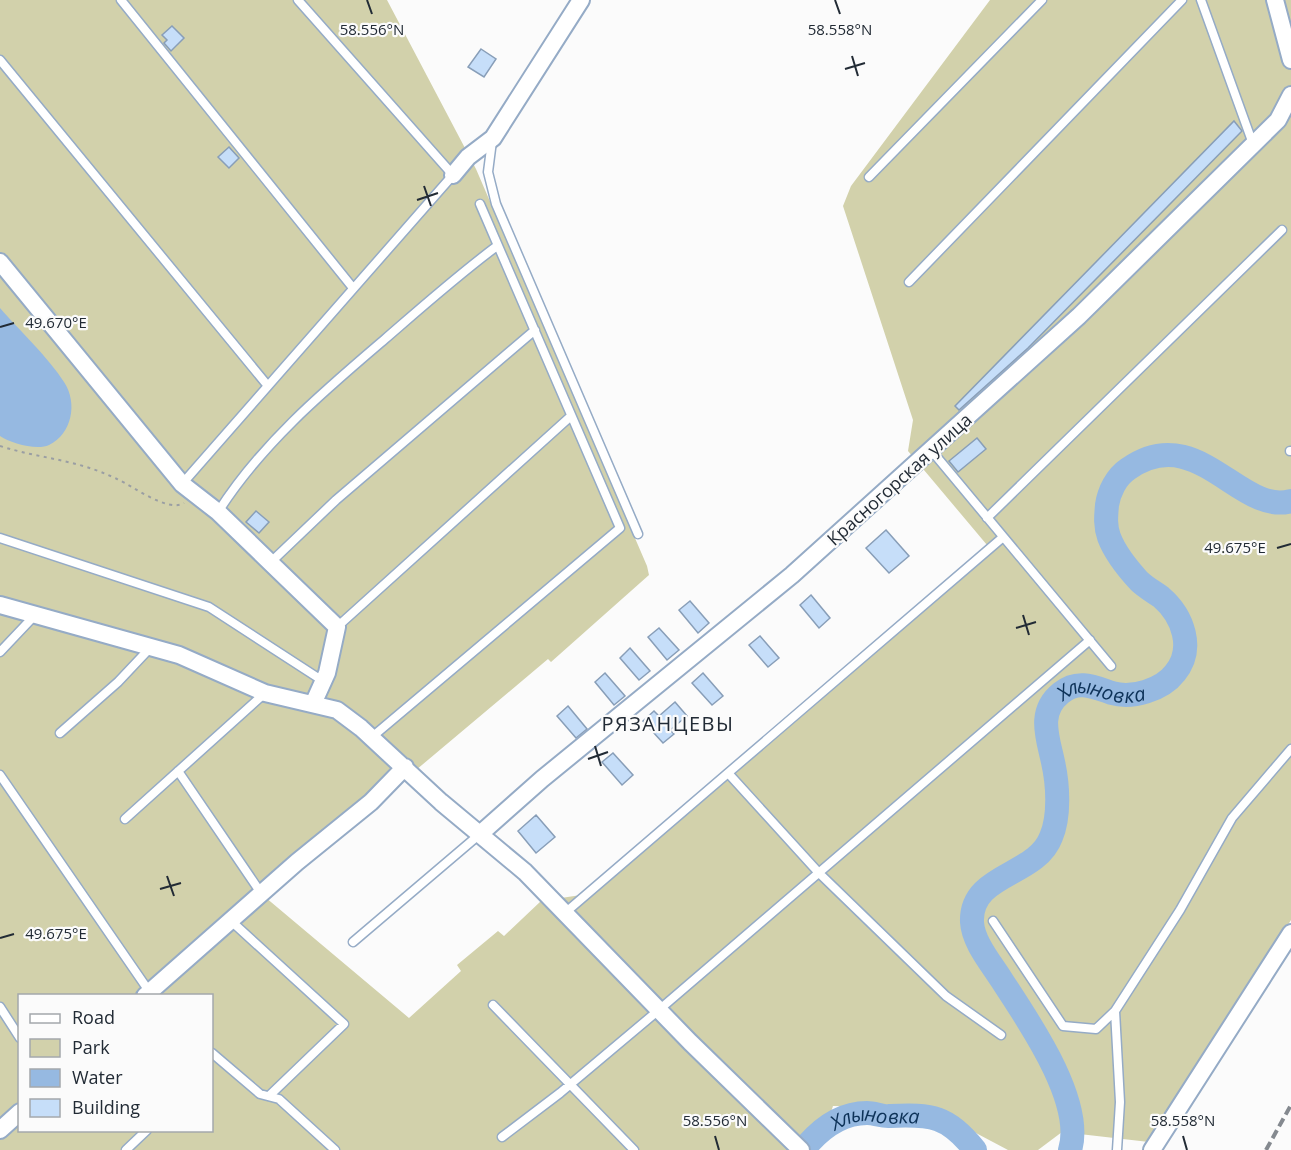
<svg xmlns="http://www.w3.org/2000/svg" width="1291" height="1150" font-family="'Open Sans',sans-serif">
<style>
.green{fill:#d2d1ab;fill-rule:evenodd}
.water{fill:#96b9e1}
.lines{fill:none;stroke-linecap:round;stroke-linejoin:round}
.river{stroke:#96b9e1;stroke-width:24}
.building{fill:#c6def9;stroke:#889eb8;stroke-width:1.5}
.lane-casing{stroke:#95abc6;stroke-width:11}
.street-casing{stroke:#95abc6;stroke-width:20}
.path{stroke:#9a9ea3;stroke-width:2;stroke-dasharray:3 4.5;stroke-linecap:butt}
.lane{stroke:#fff;stroke-width:8}
.street{stroke:#fff;stroke-width:16}
.rail{stroke:#84898f;stroke-width:4;stroke-dasharray:9 4.5;stroke-linecap:butt}
.ticks{fill:none;stroke:#222b35;stroke-width:2}
.labels{text-anchor:middle;dominant-baseline:central;stroke-width:4.5;stroke-linejoin:round;paint-order:stroke}
.street-label{font-size:18px;fill:#222b35;stroke:#fbfbfb}
.water-label{font-size:20px;font-style:italic;fill:#0d3258;stroke:#fbfbfb}
.neighbourhood-label{font-size:20px;letter-spacing:1.5px;fill:#222b35;stroke:#fbfbfb}
.ticks-label{font-size:15px;text-anchor:middle;fill:#222b35;stroke:#fbfbfb;stroke-width:4.5;stroke-linejoin:round;paint-order:stroke}
</style>
<rect width="100%" height="100%" fill="#fbfbfb"/>
<path class="green" d="M0,0H387L476,169L647,566L649,575L551,662L548,659L265,897L409,1018L461,971L457,965L498,931L504,936L541,901L581,895L987,545L908,451L913,420L843,206L851,186L990,0H1291V920L1149,1142L1062,1132L1038,1150H1008L957,1123L894,1107L833,1106L818,1150H0ZM20,996H212V1130H20Z"/>
<path class="water" d="M0,308C19,330 49,358 64,382C78,403 72,434 49,445C37,451 10,443 0,436Z"/>
<g class="lines">
<g class="river">
<path id="s1" d="M808,1144C823,1127 843,1113 867,1113C875,1113 883,1117 890,1116C932,1114 948,1116 975,1150"/>
<path id="s2" d="M1070,1150C1085,1101 1027,1019 1001,979C991,963 973,942 972,922C970,873 1036,877 1051,837C1060,816 1058,784 1053,762C1048,738 1037,712 1061,693C1078,679 1094,687 1112,693C1132,699 1162,690 1175,673C1195,649 1183,616 1161,597C1154,592 1145,587 1139,581C1128,569 1115,553 1109,537C1105,526 1106,516 1107,505C1109,492 1116,477 1128,469C1197,420 1240,516 1291,501"/>
</g>
</g>
<path class="building" d="M172,26L184,38L171,51L164,43L167,40L162,35Z
M481,49L496,59L484,77L468,67Z
M1234,121L1242,131L1028,348L959,410L955,406Z
M229,147L239,158L229,168L218,157Z
M977,438L986,449L958,472L949,461Z
M256,511L269,522L259,533L246,522Z
M886,530L909,556L889,573L866,548Z
M811,595L830,618L819,628L800,605Z
M690,601L709,623L698,633L679,610Z
M659,628L679,650L667,660L648,637Z
M760,636L779,658L768,667L749,645Z
M630,648L650,671L639,680L620,658Z
M605,673L625,696L614,705L595,682Z
M703,673L723,696L712,705L692,683Z
M675,702L687,716L670,730L674,734L663,743L643,721L654,711L659,716Z
M568,706L587,729L576,738L557,716Z
M613,753L633,775L622,785L602,762Z
M536,815L555,837L536,853L518,831Z"/>
<g class="lines">
<defs>
<path id="lane" d="M121,0L353,288
M1201,0L1253,144
M0,60L268,386
M492,141L488,172L496,204L638,534
M869,177L1042,0
M909,282L1182,0
M931,450L1111,666
M1290,451H1291
M182,484L453,175L298,0
M218,512C262,443 324,391 385,339C422,307 458,275 497,246
M987,518L1282,230
M0,538L209,607L323,681
M271,562L336,500L535,330
M337,627L571,416
M0,652L36,614
M60,733L118,682L151,647
M372,737L620,528L480,204
M178,771L261,893
M728,773L819,873L946,996L1001,1035
M0,775L151,994
M125,819L265,693
M566,912L1002,538
M230,920L344,1024L269,1096
M993,921L1063,1026L1096,1029L1115,1011
M353,942L480,834
M493,1005L634,1150
M0,1007L20,1038
M212,1053L260,1094L279,1099L335,1150
M502,1137L560,1093L660,1009L1090,640
M126,1150L147,1130
M1117,1150L1120,1102L1115,1011L1180,910L1232,818L1291,749"/>
<path id="street" d="M1275,0L1291,60
M453,175L468,157L493,138L581,0
M0,262L182,484L218,512L337,627L327,673L313,704
M0,605L179,655L265,693L337,710L361,728L441,802L525,872L690,1042L801,1150
M480,834L542,779L792,575L1079,316L1278,120L1291,95
M145,996L297,862L371,802L405,767
M0,1130L20,1112
M1152,1150L1291,933"/>
</defs>
<use href="#lane" class="lane-casing"/>
<use href="#street" class="street-casing"/>
<path class="path" d="M0,446C41,459 76,459 117,479C133,486 168,513 184,503"/>
<use href="#lane" class="lane"/>
<use href="#street" class="street"/>
<path class="rail" d="M1266,1150L1291,1105"/>
</g>
<path class="ticks" d="M367,0L372,14M835,0L840,14M852,56L858,76M845,69L865,63M424,186L431,206M417,200L438,193M0,327L14,323M1277,548L1291,544M1023,615L1029,635M1016,628L1036,622M595,746L601,766M588,759L608,752M167,876L174,896M160,889L181,883M0,938L14,934M715,1136L719,1150M1183,1136L1187,1150"/>
<g class="labels">
<g class="street-label">
<text transform="translate(899 479) rotate(-42)">Красногорская улица</text>
</g>
<g class="water-label">
<text stroke="none"><textPath href="#s2" startOffset="568">Хлыновка</textPath></text>
<text stroke="none"><textPath href="#s1" startOffset="76">Хлыновка</textPath></text>
</g>
<g class="neighbourhood-label">
<text x="668" y="723">РЯЗАНЦЕВЫ</text>
</g>
</g>
<g class="ticks-label">
<text x="372" y="35">58.556°N</text>
<text x="840" y="35">58.558°N</text>
<text x="56" y="328">49.670°E</text>
<text x="1235" y="553">49.675°E</text>
<text x="56" y="939">49.675°E</text>
<text x="715" y="1126">58.556°N</text>
<text x="1183" y="1126">58.558°N</text>
</g>
<rect x="18" y="994" width="195" height="138" fill="#fbfbfb" stroke="#a4a8ac" stroke-width="1.5"/>
<rect x="30" y="1014" width="30" height="9" fill="#ffffff" stroke="#a4a8ac" stroke-width="1.5"/>
<text x="72" y="1024" font-size="18" fill="#222b35">Road</text>
<rect x="30" y="1039" width="30" height="18" fill="#d2d1ab" stroke="#a4a8ac" stroke-width="1.5"/>
<text x="72" y="1054" font-size="18" fill="#222b35">Park</text>
<rect x="30" y="1069" width="30" height="18" fill="#96b9e1" stroke="#a4a8ac" stroke-width="1.5"/>
<text x="72" y="1084" font-size="18" fill="#222b35">Water</text>
<rect x="30" y="1099" width="30" height="18" fill="#c6def9" stroke="#a4a8ac" stroke-width="1.5"/>
<text x="72" y="1114" font-size="18" fill="#222b35">Building</text>
</svg>
